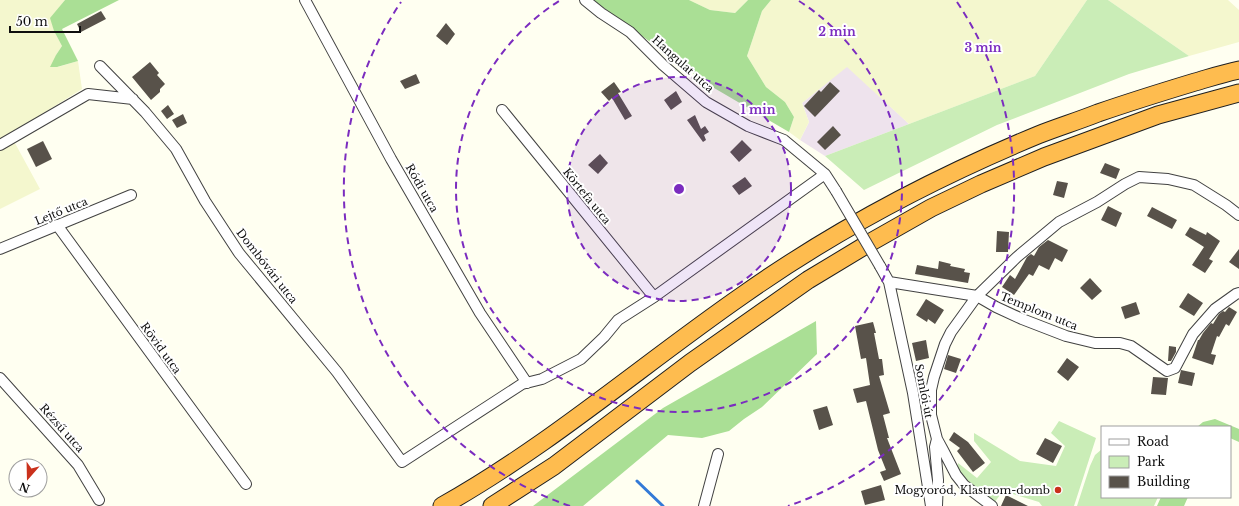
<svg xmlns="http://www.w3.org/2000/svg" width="1239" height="506" font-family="'Libre Baskerville',serif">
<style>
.industrial{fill:#eee3ed}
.farmland{fill:#f4f7ce}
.green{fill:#caedb7}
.forest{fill:#aadf95}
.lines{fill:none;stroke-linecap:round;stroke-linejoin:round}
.stream{stroke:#337ad7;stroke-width:3}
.building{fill:#58524a}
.minor-casing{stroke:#424242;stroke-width:12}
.motorway-casing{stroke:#202020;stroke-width:19}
.minor{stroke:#fff;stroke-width:10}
.motorway{stroke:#febc4f;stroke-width:17}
.minor-bridge-casing{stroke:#424242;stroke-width:12;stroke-linecap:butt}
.minor-bridge{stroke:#fff;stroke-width:10}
.ring{fill:none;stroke:#7b2cbf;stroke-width:2;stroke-dasharray:7 5}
.poi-dot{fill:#ca311c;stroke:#fff;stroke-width:1.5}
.labels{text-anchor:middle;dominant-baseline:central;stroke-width:4;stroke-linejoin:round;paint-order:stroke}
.street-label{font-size:11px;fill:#0f0f0f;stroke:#fff}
.poi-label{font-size:11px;fill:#0f0f0f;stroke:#fff;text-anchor:end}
.centre{fill:#7b2cbf;stroke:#fff;stroke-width:2}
.ring-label{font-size:12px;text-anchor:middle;font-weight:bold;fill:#7b2cbf;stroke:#fff;stroke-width:4;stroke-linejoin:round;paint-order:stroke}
</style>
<rect width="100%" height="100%" fill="#fffff1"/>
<path class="industrial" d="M847,66L909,124L825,156L800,140L809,122L802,103Z"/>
<path class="farmland" d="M0,0H65L51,18L54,31L62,46L56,55L58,67L78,61L82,89L10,134L40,189L0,209Z
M689,0H748L735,13L710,10Z
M771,0H1087L1035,76L909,124L847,67L802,103L809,122L800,140L789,132L794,117L785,102L766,87L747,56L762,11Z
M1108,0H1228L1239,10V42L1189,56Z"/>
<path class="green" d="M1087,0H1108L1189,56L1129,74L997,125L864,190L825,156L1035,76Z
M1059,421L1096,438L1074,506H1042L1039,502L1003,491L994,503L957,472L958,463L977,478L991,462L974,441V433L1020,461L1056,466L1065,446L1051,433Z
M1102,449V497H1158L1154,506H1077L1090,466L1095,455Z"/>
<path class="forest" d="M65,0H119L62,29L78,61L57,67H50L56,55L62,46L54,31L50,18Z
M593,0H689L710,10L735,13L748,0H771L762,11L747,56L766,87L785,102L794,117L789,132L709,85Z
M816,321L817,354L762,407L744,419L729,431L702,438L668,435L583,506H533L663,408Z
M1215,419L1239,429V442L1230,438V427H1197L1203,422Z
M1161,497H1188L1184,506H1157Z"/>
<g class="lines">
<path class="stream" d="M637,481L663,506"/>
</g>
<path class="building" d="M101,11L106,19L81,32L77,24Z
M446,23L455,34L447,45L436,36Z
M150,62L159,73L157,75L165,84L160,89V92L151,100L132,77Z
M416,74L420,83L405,89L400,81Z
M614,82L621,92L618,93L632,116L625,120L612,98L609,101L601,92Z
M830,82L840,91L815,117L804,106L819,90L821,92Z
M676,91L682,102L671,110L664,100Z
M168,105L174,114L167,119L161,111Z
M183,114L187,123L177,128L172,120Z
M695,115L701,129L705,126L709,132L704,135L706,140L703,142L687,120Z
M833,126L841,135L825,150L817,142Z
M742,140L752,150L739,162L730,152Z
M43,141L52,159L36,167L27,149Z
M600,154L608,163L598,174L588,165Z
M1105,163L1120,169L1116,179L1100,173Z
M745,177L752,186L739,195L732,186Z
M1057,181L1068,183L1064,198L1053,195Z
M1108,206L1122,213L1116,227L1101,220Z
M1152,207L1177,220L1172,229L1147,216Z
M1190,227L1206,235L1207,232L1220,241L1209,259L1213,261L1205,273L1192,265L1204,247L1185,235Z
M997,231L1009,232L1008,252H996Z
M1048,240L1068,250L1062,262L1055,258L1049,270L1039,265L1033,276L1029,274L1014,295L1002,287L1010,275L1015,279L1027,257L1031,254L1034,256L1039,247Z
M1239,249V269L1229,262Z
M939,261L951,264L950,266L965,269L964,272L970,273L968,283L915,274L917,265L938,269Z
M1090,278L1102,291L1092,300L1080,288Z
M1188,293L1203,303L1194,316L1179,307Z
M926,299L944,310L935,324L928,319L927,322L916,315Z
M1136,302L1140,314L1125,319L1121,307Z
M1229,307L1237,312L1229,326L1226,324L1219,337L1217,336L1211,354L1216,355L1213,365L1192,358L1198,340H1199L1203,333L1211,323L1213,324L1219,314L1223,311L1225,312Z
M873,322L876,333H874L879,359H882L884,375L879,376L890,413L883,415L889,438H887L901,474L884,481L880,472L886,470L878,450L866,401L857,403L853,389L870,385L866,358L861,359L855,326Z
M926,340L929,358L916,361L912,343Z
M1169,346L1176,347V352L1171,361H1168Z
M948,355L961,359L956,373L944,369Z
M1067,358L1079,367L1068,381L1057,372Z
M1181,370L1195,373L1192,386L1178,383Z
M1153,377L1168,378L1166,395L1151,394Z
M827,406L833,425L819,430L813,410Z
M954,432L968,442L985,463L973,472L957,451L960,448L949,440Z
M1045,438L1062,446L1053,463L1036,454Z
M881,485L885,500L865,505L861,491Z
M1006,495L1028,506H1001Z"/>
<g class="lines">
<defs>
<path id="minor" d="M305,0L391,159L480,313L527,383
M585,0L601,13L630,32L663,65L706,102L748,126L784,140L825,174L836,191
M100,66L145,112L176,149L205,201L239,253L337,372L402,462L522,384L542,379L581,359L604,337L618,320L654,297L825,174
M502,110L654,297
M0,145L88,94L133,99
M57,225L246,484
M0,249L131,195
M880,266L889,282L913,393L931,506
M889,282L977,296L996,307L1022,319L1066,336L1095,343H1120L1131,346L1167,371L1175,368L1193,334L1215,309L1236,294L1239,293
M0,378L78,465L99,500
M937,439L935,447L938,480L937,506
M704,506L718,454
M992,506L964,485L956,475L943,450L937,439L931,415V390L934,377L945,344L951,332L977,296L1017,257L1059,222L1097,202L1125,184L1139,177L1168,179L1194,185L1226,205L1239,215"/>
<path id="motorway" d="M442,506C549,446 642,365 743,295C835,230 934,178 1038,135C1058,127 1078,121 1098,113C1130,102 1162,92 1195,82C1209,78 1224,73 1239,70
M492,506L554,466L690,363L808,280L871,242L931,208L981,184L1044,157L1158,115L1239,93"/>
</defs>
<use href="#minor" class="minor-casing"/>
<use href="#motorway" class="motorway-casing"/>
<use href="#minor" class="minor"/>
<use href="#motorway" class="motorway"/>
<defs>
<path id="minor-bridge" d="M836,191L880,266"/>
</defs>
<use href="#minor-bridge" class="minor-bridge-casing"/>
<use href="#minor-bridge" class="minor-bridge"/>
</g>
<circle cx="679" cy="189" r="112" fill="#7b2cbf" fill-opacity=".12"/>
<g class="ring">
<circle cx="679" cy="189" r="112"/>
<path d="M799 1A223 223 0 1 1 559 1"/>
<path d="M570 506A335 335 0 0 1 401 2M957 2A335 335 0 0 1 788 506"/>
</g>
<circle class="poi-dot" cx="1058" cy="490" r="4"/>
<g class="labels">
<g class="street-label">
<text transform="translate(683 64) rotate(42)">Hangulat utca</text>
<text transform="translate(422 188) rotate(60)">Ródi utca</text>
<text transform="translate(587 196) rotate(51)">Körtefa utca</text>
<text transform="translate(61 211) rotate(-22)">Lejtő utca</text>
<text transform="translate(267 266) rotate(52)">Dombóvári utca</text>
<text transform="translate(1039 311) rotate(22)">Templom utca</text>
<text transform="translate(161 348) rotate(54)">Rövid utca</text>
<text transform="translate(924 391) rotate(79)">Somlói út</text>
<text transform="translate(62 428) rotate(48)">Rézsű utca</text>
</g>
<g class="poi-label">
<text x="1050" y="490">Mogyoród, Klastrom-domb</text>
</g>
</g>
<circle cx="679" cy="189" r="6" class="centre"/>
<g class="ring-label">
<text x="837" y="36">2 min</text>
<text x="983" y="52">3 min</text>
<text x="758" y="114">1 min</text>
</g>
<rect x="1101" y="426" width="130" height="72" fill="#ffffff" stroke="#9f9f9f"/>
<rect x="1109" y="439" width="20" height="6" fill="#ffffff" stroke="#9f9f9f"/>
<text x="1137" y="446" font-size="12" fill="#0f0f0f">Road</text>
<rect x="1109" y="456" width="20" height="12" fill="#caedb7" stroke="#9f9f9f"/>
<text x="1137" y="466" font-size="12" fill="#0f0f0f">Park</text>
<rect x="1109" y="476" width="20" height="12" fill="#58524a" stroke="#9f9f9f"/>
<text x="1137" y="486" font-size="12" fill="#0f0f0f">Building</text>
<g transform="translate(28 478) rotate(200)"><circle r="19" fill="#ffffff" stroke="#9f9f9f"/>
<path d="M0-3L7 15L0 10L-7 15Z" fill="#ca311c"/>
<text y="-6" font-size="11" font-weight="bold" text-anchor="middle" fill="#0f0f0f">N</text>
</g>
<path d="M10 26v6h70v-6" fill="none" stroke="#0f0f0f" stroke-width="2"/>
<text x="16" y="26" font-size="12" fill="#0f0f0f" stroke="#ffffff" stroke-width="3" paint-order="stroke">50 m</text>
</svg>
